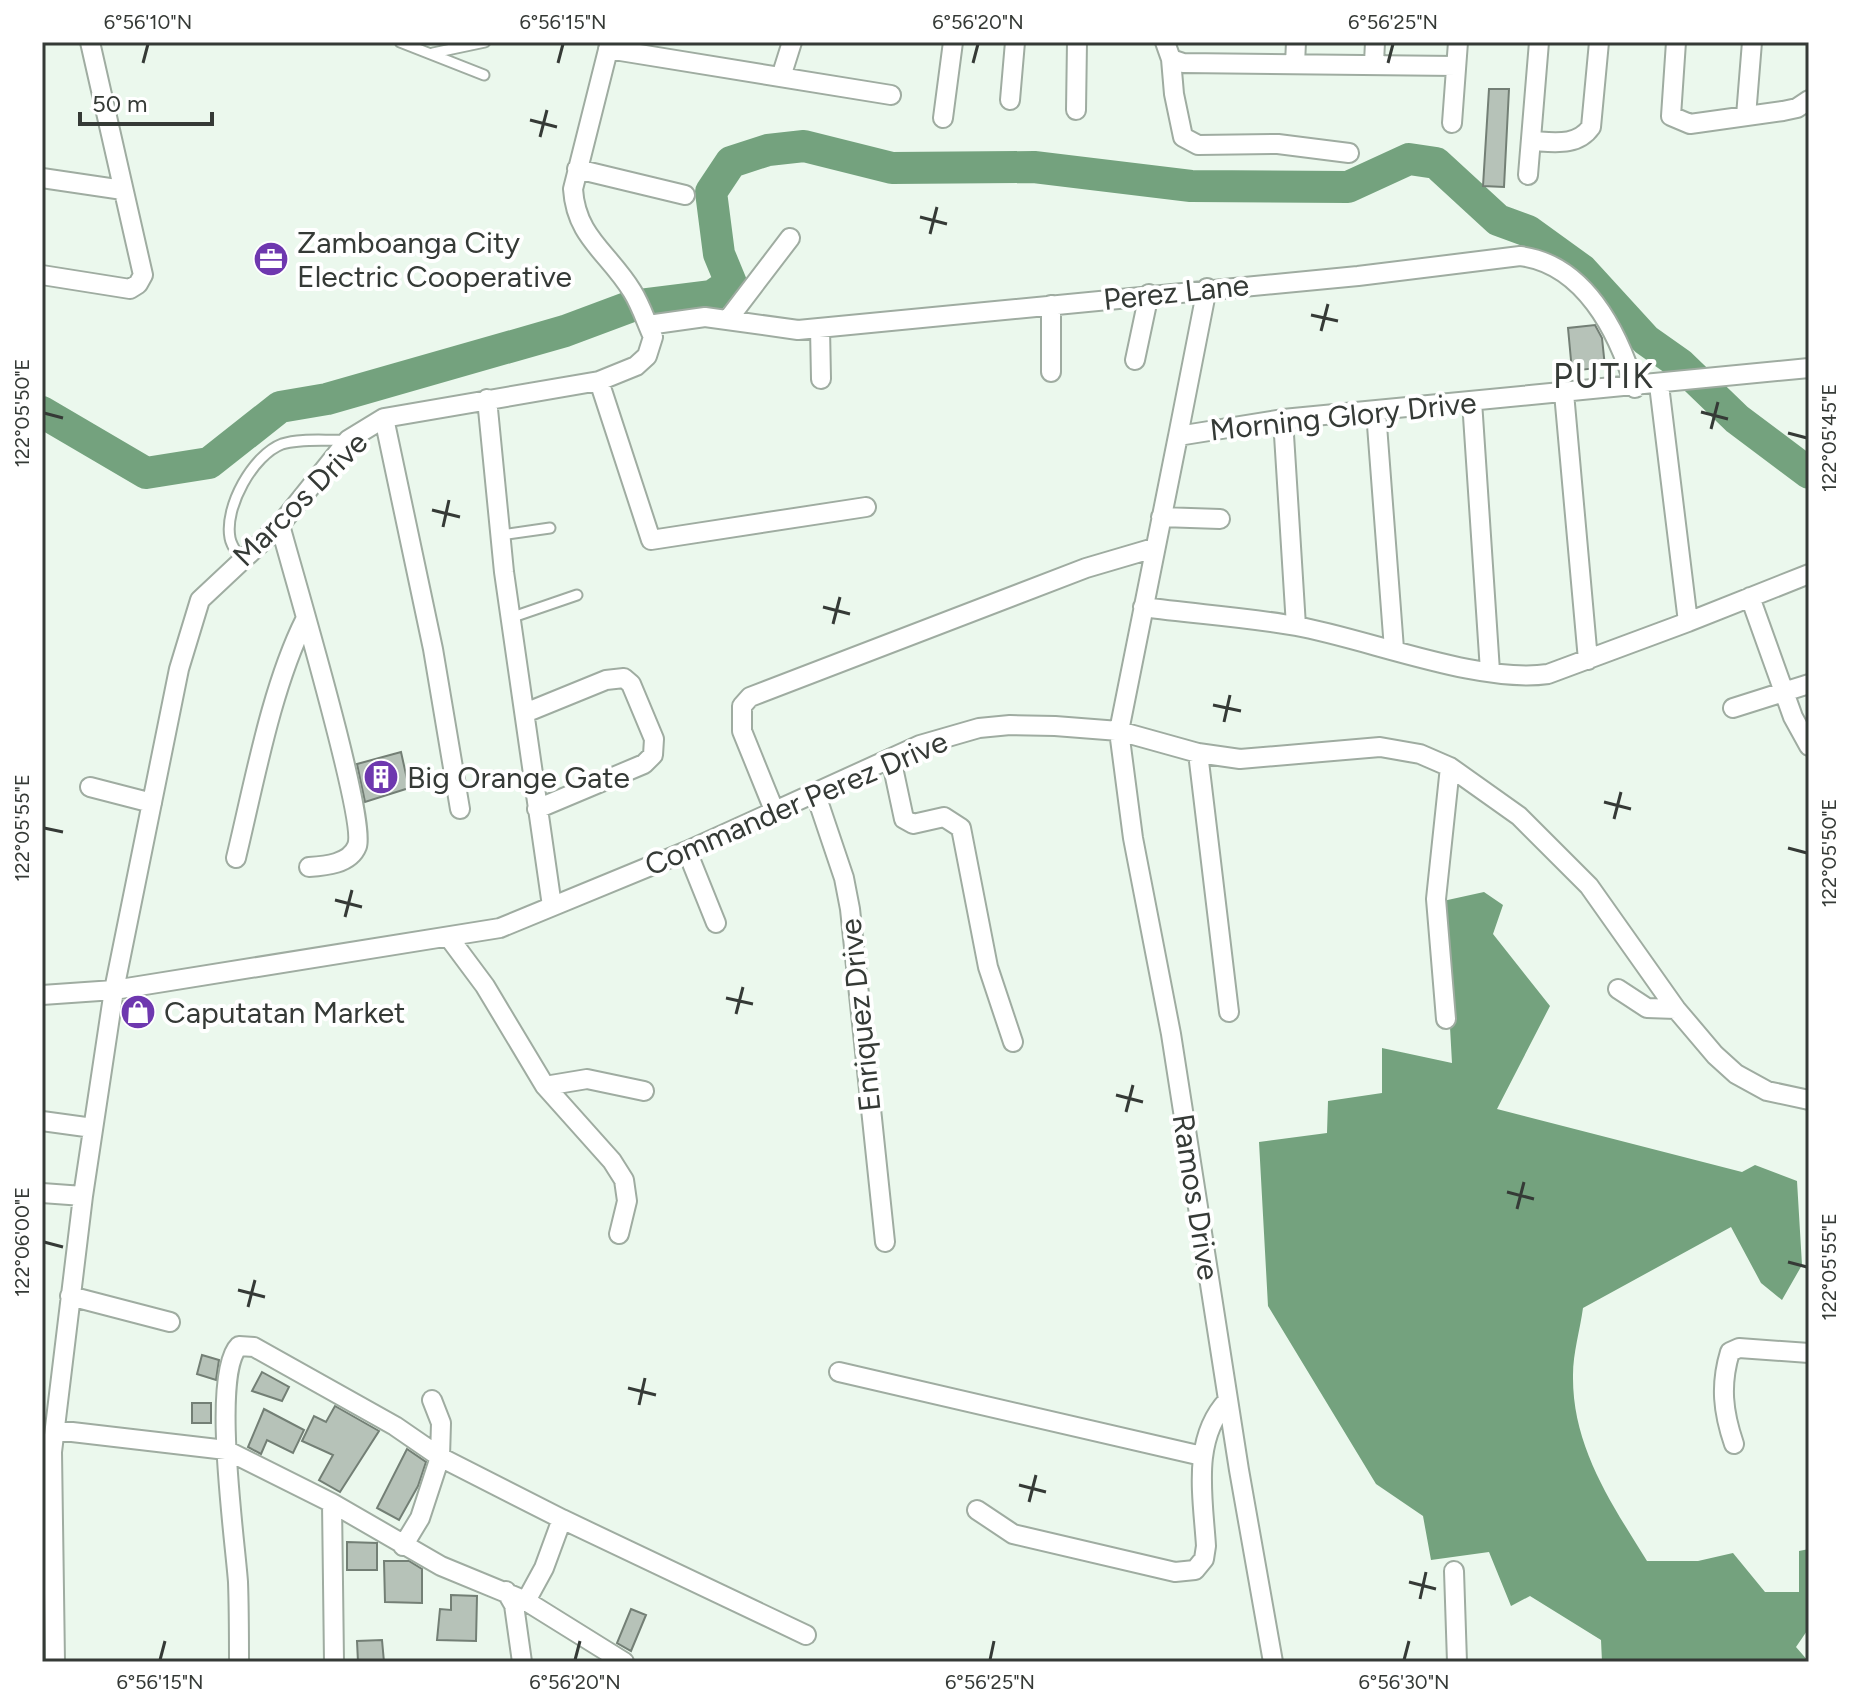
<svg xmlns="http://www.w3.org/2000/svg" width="1851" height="1704" font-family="Figtree,sans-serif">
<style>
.water{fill:#74a27e}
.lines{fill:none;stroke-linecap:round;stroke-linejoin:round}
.river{stroke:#74a27e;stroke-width:32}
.building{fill:#b6c2b8;stroke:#737f75;stroke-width:2}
.service-casing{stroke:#9faca1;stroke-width:13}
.minor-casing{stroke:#9faca1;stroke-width:22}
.service{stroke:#fff;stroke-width:9}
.minor{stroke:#fff;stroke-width:18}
.ticks{fill:none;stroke:#353a36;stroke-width:3}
.labels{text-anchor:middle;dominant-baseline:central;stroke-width:8;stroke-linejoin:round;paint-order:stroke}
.poi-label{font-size:30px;fill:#353a36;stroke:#fff;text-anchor:start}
.street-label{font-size:30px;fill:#353a36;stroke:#fff}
.quarter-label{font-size:34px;letter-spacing:2px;fill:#353a36;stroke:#fff}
.neatline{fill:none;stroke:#353a36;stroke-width:3}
.ticks-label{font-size:20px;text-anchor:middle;fill:#353a36}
</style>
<rect width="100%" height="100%" fill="#ebf8ed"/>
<path class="water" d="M1484,892L1503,905L1493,934L1550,1006L1497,1109L1742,1172L1755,1165L1797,1181L1802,1265L1782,1300L1761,1283L1731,1227L1583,1308C1580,1330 1573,1353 1573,1375C1572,1446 1611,1503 1647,1561H1698L1733,1553L1765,1592H1799V1551L1809,1549V1628L1796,1647L1809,1662H1602L1601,1640L1530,1596L1511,1606L1489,1552L1431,1560L1423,1516L1376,1484L1268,1306L1259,1142L1327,1133L1328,1101L1382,1093V1048L1452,1063L1443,901Z"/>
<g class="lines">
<path class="river" d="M42,412L146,473L209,463L280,407L327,399L565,331L632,306L712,296L731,283L719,254L711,192L731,162L768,150L804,146L892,168L1034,167L1191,186L1348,187L1409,159L1436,163L1498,220L1528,231L1582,270L1646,340L1680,364L1737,419L1809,473"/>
</g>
<path class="building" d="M1489,89H1509L1504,187L1483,186Z
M1595,325L1602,338L1605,367L1572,371L1568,328Z
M401,752L409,788L365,802L357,764Z
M202,1355L219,1360L216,1380L197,1374Z
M262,1372L289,1387L282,1401L252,1391Z
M192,1403H211V1423H192Z
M335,1406L379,1431L340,1492L319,1480L333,1455L302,1441L314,1416L326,1422Z
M264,1409L304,1430L293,1453L267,1440L261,1454L248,1447Z
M407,1449L426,1462L418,1486L399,1520L377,1508Z
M347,1542L377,1543V1570H347Z
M384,1561H409L422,1569V1603L385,1602Z
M451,1595L477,1596L476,1641L437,1640L440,1609L451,1610Z
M631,1609L646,1615L631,1651L617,1643Z
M382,1640L384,1662H358L357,1641Z"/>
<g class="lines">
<defs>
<path id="service" d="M400,42L484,75
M433,53L485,42
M501,535L550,528
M241,560C237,553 231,545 230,538C224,507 253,455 282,444C301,438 325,441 345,440
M510,618L577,595"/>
<path id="minor" d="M1165,42L1171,59L1183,63L1456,66
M1676,42L1671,116L1690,124L1783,111L1797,108L1809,100
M608,49L891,95
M1171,59L1174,94L1183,137L1198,145L1278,144L1349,153
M1374,63L1375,42
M1295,64L1296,42
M781,77L792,42
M1010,100L1015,42
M1076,110L1077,42
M1746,116L1752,42
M943,118L953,42
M1452,123L1458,42
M1531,141C1553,142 1577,147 1591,127L1599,42
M577,169L685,195
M1528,175L1539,42
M42,178L123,190
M42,275L130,289L138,284L143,275L90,42
M1051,305V372
M729,318L790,238
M648,325L705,317L798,330L1358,276L1520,256C1584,264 1618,331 1635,388
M820,328L821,379
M1135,360L1149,294
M599,381L651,540L866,507
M1564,393L1588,660
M487,399L504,572L552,906
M1472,401L1490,671
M1376,412L1394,649
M384,418L433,649L460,809
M1283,419L1296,626
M1178,436L1207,288
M1161,517L1220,519
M280,525C292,570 367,820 357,846C350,864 325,866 309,867
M1750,597L1793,717L1809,746
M1143,607C1194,614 1245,617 1296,626C1368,639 1479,684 1548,674L1688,622L1659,385
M1688,622L1809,574
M1733,708L1809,684
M525,713L606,680L624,678L631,684L654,739L653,755L644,764L537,809
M1198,753L1229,1012
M891,758L904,819L913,824L944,817L961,828L988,967L1013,1042
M90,787L152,803
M815,792L844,878L850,909L885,1242
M774,810L742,731V706L750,697L1086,568L1154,548
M687,851L716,923
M236,858C254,784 271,688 305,620
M450,939L485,986L545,1086L612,1161L624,1180L627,1201L619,1234
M1618,989L1647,1008L1676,1009
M42,995L114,990L500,928L687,851L920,745L979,728L1010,725L1055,726L1119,731L1198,753L1240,759L1380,747L1420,754L1450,767L1519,816L1589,886L1676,1009L1715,1055L1736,1074L1767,1091L1809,1100
M1446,1019L1436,899L1450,767
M545,1086L587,1079L644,1091
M42,1121L93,1128
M42,1193L83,1196
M70,1296L170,1322
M839,1372L1202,1456
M432,1400L441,1423L440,1457
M55,1430L226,1450L332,1503L441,1566L526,1601L624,1662
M1734,1444C1723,1412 1720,1385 1730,1352L1739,1348L1809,1353
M332,1503L334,1662
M977,1510L1013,1534L1175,1572L1195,1570L1204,1559L1206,1546C1203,1497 1191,1439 1228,1400
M562,1519L806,1635
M403,1546L420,1518L440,1457L562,1519L544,1568L526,1601
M1454,1571L1457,1662
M506,1591L514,1605L522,1662
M55,1662L52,1452L83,1196L114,990L179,669L200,600L280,525L348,440L384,418L599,381L636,366L647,356L653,337C646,322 641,305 632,291C608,252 576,237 573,189L610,42
M239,1662C239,1635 239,1609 238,1582C235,1539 211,1373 239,1346L254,1347L395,1426L440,1457
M1273,1662L1239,1470L1171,1034L1133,838L1119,731L1178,436L1283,419L1809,368"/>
</defs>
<use href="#service" class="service-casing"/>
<use href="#minor" class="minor-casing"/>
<use href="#service" class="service"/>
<use href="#minor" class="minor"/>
</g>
<path class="ticks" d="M143,63L148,44M558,63L563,44M973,63L978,44M1388,63L1393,44M530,120L557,127M540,137L547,110M920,217L947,224M930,234L937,207M1311,315L1338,321M1321,331L1328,304M1701,412L1728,419M44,413L63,418M1711,429L1718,402M1788,433L1807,438M432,510L460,517M443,527L449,500M823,607L850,614M833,624L840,597M1213,705L1241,711M1224,722L1230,695M1604,802L1631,809M1614,819L1621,792M44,828L63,832M1788,848L1807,853M335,900L362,907M345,917L352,890M726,998L753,1004M736,1014L743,987M1116,1095L1143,1102M1126,1112L1133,1085M1507,1192L1534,1199M1517,1209L1524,1182M44,1242L63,1247M1788,1262L1807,1267M238,1290L265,1297M248,1307L255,1280M628,1388L656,1395M639,1405L645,1378M1019,1485L1046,1492M1029,1502L1036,1475M1409,1582L1436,1589M1420,1599L1426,1572M160,1660L165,1641M575,1660L580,1641M990,1660L994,1641M1404,1660L1409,1641"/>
<defs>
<symbol id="office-disc" viewBox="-11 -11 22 22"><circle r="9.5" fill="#6e38af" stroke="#fff"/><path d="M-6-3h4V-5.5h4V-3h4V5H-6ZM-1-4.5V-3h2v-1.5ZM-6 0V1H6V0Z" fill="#fff"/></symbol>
<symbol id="building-disc" viewBox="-11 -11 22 22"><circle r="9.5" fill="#6e38af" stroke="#fff"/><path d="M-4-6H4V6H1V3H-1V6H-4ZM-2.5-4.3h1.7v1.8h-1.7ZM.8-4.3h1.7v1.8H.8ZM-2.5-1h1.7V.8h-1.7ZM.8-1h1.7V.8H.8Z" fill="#fff"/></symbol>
<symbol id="shop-disc" viewBox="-11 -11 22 22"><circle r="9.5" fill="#6e38af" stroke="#fff"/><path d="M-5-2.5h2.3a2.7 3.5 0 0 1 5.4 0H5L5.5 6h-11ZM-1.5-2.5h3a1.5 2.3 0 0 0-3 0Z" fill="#fff"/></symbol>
</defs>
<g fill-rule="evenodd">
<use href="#office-disc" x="251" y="239" width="40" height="40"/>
<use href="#building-disc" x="361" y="757" width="40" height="40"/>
<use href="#shop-disc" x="118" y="992" width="40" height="40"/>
</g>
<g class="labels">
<g class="poi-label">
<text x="297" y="242">Zamboanga City<tspan x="297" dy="34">Electric Cooperative</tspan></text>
<text x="407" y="777">Big Orange Gate</text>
<text x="164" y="1012">Caputatan Market</text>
</g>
<g class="street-label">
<text transform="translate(1176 292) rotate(-6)">Perez Lane</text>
<text transform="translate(1343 416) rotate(-6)">Morning Glory Drive</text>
<text transform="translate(300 499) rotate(-45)">Marcos Drive</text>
<text transform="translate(796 803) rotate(-23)">Commander Perez Drive</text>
<text transform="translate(860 1015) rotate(-96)">Enriquez Drive</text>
<text transform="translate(1196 1197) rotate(81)">Ramos Drive</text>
</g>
<g class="quarter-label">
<text x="1604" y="376">PUTIK</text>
</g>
</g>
<rect width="1851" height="1704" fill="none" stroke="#ffffff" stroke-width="88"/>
<path d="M80 112v12h132v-12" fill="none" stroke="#353a36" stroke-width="4"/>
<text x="92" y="112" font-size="24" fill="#353a36" stroke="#ffffff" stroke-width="6" paint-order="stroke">50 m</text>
<rect x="44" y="44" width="1763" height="1616" class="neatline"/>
<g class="ticks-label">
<text x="148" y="29">6°56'10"N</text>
<text x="563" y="29">6°56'15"N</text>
<text x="978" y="29">6°56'20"N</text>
<text x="1393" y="29">6°56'25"N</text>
<text transform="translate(22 413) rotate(-90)" y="7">122°05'50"E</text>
<text transform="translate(1829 438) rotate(-90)" y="7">122°05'45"E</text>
<text transform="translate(22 828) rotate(-90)" y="7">122°05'55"E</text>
<text transform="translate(1829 853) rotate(-90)" y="7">122°05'50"E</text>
<text transform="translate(22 1242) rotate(-90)" y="7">122°06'00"E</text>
<text transform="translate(1829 1267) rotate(-90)" y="7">122°05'55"E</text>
<text x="160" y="1689">6°56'15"N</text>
<text x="575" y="1689">6°56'20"N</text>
<text x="990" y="1689">6°56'25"N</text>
<text x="1404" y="1689">6°56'30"N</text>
</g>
</svg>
